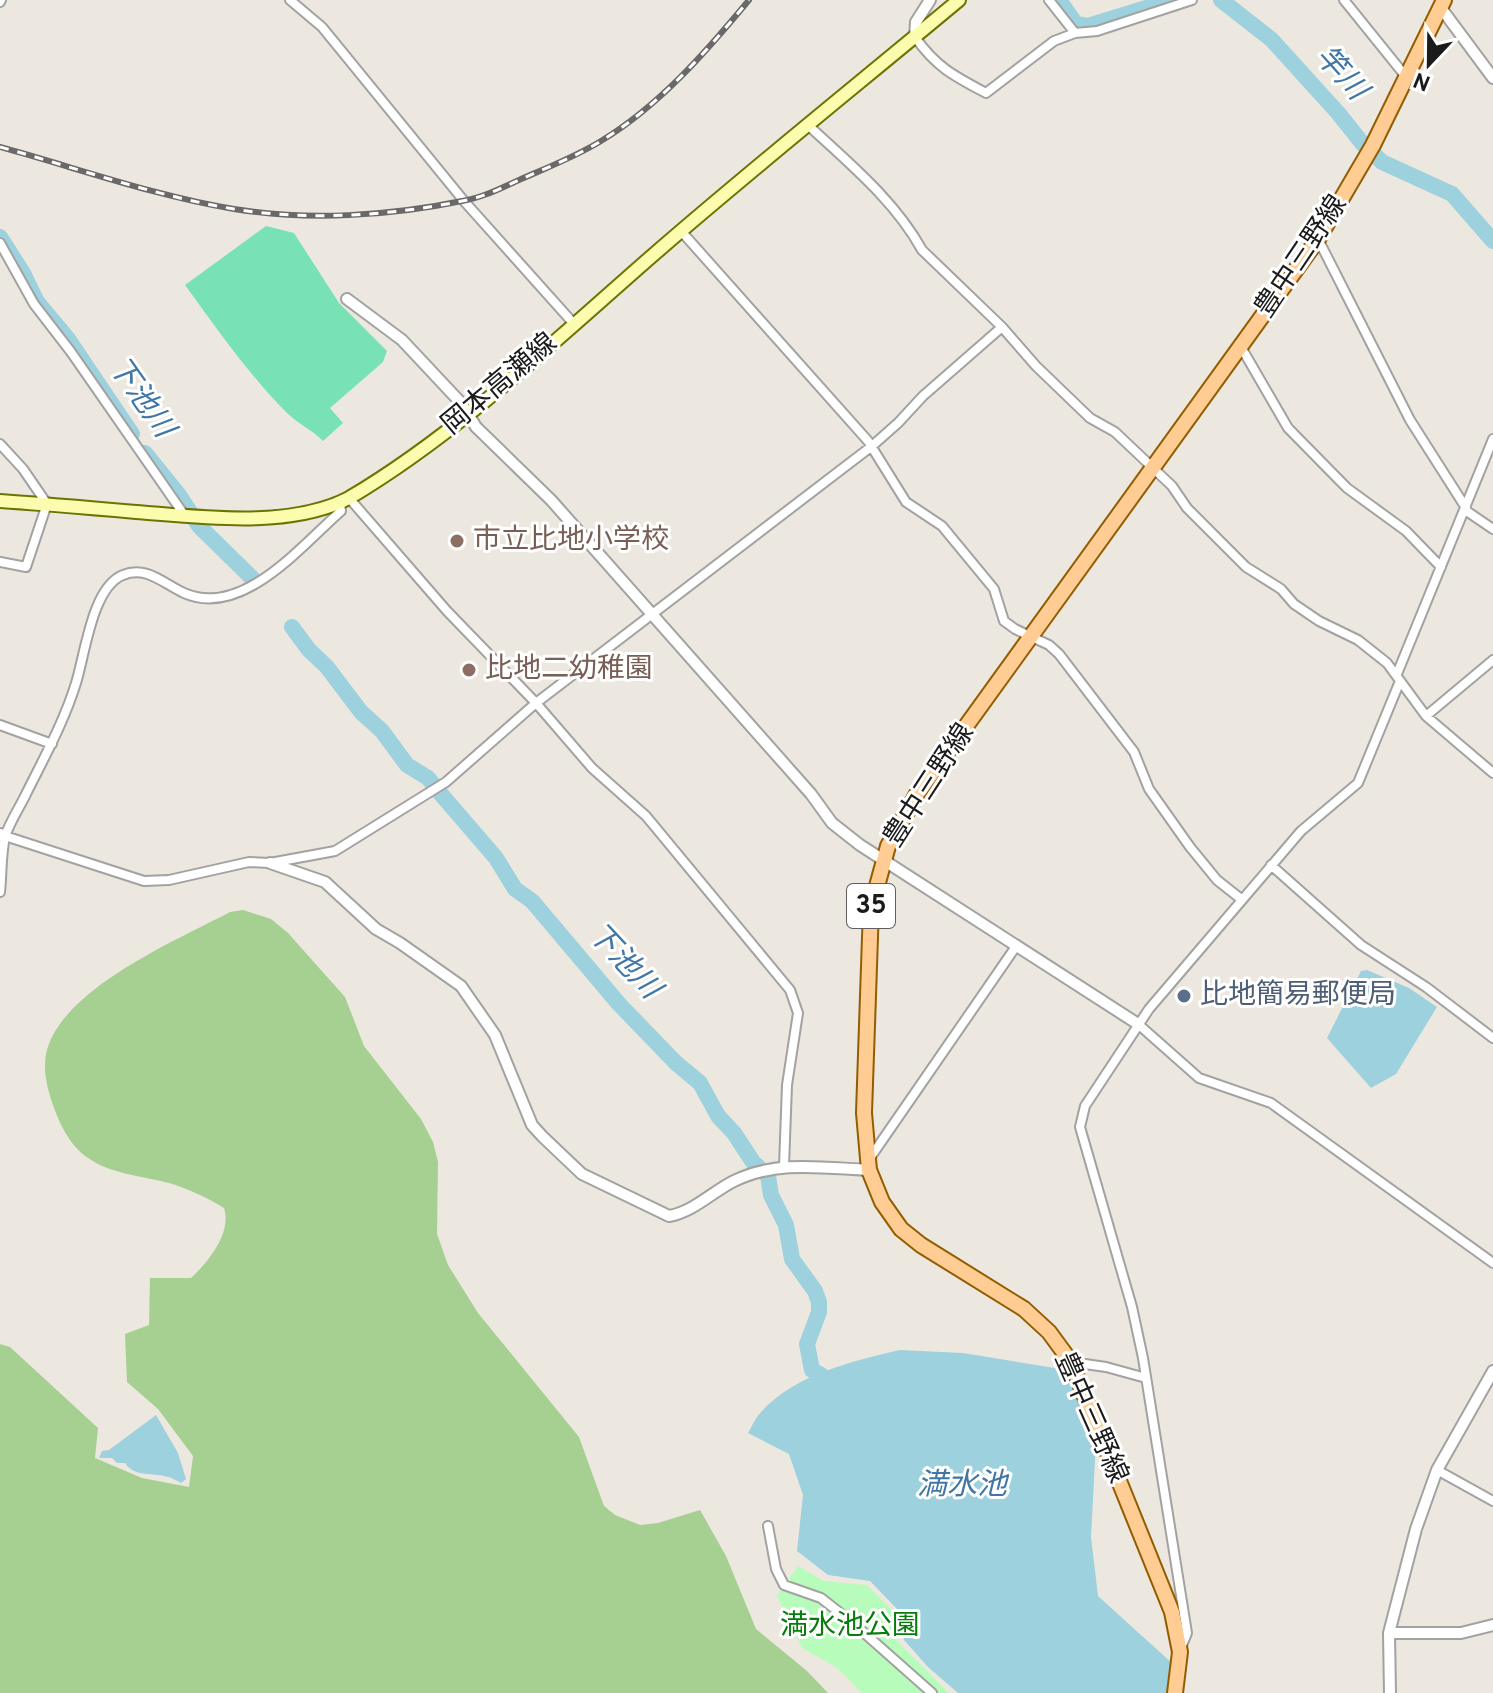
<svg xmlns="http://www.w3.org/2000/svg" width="1493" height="1693" font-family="Overpass,'Noto Sans JP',sans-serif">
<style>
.forest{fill:#a6cf92}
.park{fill:#b8fcbb}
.pitch{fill:#78e2b5}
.water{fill:#9dd1de}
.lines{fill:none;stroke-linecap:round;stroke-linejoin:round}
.river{stroke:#9dd1de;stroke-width:16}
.minor-casing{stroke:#a2a2a2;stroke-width:12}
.tertiary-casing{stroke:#a2a2a2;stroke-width:14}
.secondary-casing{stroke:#6b7400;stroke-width:16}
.primary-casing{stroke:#925d00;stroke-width:18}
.minor{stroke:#fff;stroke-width:8}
.tertiary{stroke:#fff;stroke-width:10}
.secondary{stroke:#fbfcae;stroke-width:12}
.primary{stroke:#ffcd93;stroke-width:14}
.rail-casing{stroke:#696969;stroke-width:6}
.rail{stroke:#fff;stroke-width:3;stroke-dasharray:9;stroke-linecap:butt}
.education-dot{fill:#8d6e63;stroke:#fff;stroke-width:3}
.service-dot{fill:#5c6f8a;stroke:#fff;stroke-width:3}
.labels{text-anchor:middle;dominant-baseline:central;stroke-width:6;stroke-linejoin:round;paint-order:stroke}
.shield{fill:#fff;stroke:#5f5f5f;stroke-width:2}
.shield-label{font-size:26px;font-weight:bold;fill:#1b1b1b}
.street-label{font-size:28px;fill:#1b1b1b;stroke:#fff}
.education-label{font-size:28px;fill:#785e54;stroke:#fff;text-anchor:start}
.service-label{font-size:28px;fill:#4e5e75;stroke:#fff;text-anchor:start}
.park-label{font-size:28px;fill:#067c0b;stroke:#fff}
.water-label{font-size:30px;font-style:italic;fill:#4177a6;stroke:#fff}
</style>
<rect width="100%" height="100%" fill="#ede8df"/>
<path class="forest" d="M243,910L271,919L288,933L345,997L364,1046L421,1119L433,1142L438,1162L437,1234L448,1265L478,1313L579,1437L604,1506L615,1515L640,1525L658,1523L700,1510L726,1556L756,1629L807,1671L828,1693H0V1344L10,1347L98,1428L95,1458L142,1478L189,1487L193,1456L158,1409L127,1382L125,1334L149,1325L150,1278H191C208,1262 232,1233 224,1208C206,1197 189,1189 169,1183C142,1176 111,1174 88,1158C69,1145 59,1123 52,1102C47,1087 43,1071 46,1054C59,990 177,940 230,912Z"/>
<path class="park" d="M798,1566L824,1581L867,1585L892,1610L898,1642L949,1693H862L836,1667L802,1648L777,1596Z"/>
<path class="pitch" d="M266,226L294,233L339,303L387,351L383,362L330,408L343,423L323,441C312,430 299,424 288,414C249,375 217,329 185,285Z"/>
<path class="water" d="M1367,970L1409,988L1437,1007L1396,1074L1371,1088L1327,1038L1361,971Z
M900,1350L963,1353L1067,1370L1096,1441L1091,1537L1098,1596L1173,1664L1169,1693H958L928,1667L904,1640L897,1609L870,1581L828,1575L797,1551L803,1495L789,1454L748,1433C752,1426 756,1417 762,1411C796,1374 853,1361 900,1350Z
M156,1415L178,1453L186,1479L181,1483C177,1481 173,1478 168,1477C153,1472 135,1478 125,1463H117L112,1458H99L102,1451L109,1450Z"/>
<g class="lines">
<path class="river" d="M1059,0L1076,24L1088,26L1172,0
M1221,0L1272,40L1339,114L1362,143L1382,162L1452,194L1493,241
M0,237L23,273L37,302L68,339L132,434
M145,453L179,495L199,526L253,579
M292,627L309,650L327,667L361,712L382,731L407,765L428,778L440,793L496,858L515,889L532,901L619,1004L676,1063L700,1083L718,1116L734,1133L753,1162L768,1176L771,1195L786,1225L792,1259L815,1291L819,1302V1312L807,1344L812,1370L821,1375"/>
<defs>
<path id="minor" d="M290,0L322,27L464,201L574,324
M1049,0L1075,33
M1344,0L1407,78
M0,2L1,0
M915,37C936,67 954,76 986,93L1054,41L1075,33L1097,31L1192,0
M809,126C850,164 895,201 922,250L1002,327L1036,366L1090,418L1115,432L1172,486L1187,508L1246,567L1281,589L1294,604L1319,621L1358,640L1387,663L1426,716L1493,773
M681,231L868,441L906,502L942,526L994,589L1004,621L1015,629L1049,645L1059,654L1134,752L1149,789L1190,847L1217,880L1241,899
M1318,239L1410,420L1466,508
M0,243L34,304L71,352L185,516
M1241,347L1288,428L1347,488L1406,531L1441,567
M0,444L23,469L47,504L26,567L0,562
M1465,510L1493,529
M1397,674L1493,439
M1426,716L1493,660
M0,725L52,744
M5,836L144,881L169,880L249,862L270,863L335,851L446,782L536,703L447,611L349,498
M1271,865L1361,945L1426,987L1493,1038
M0,892C2,874 1,854 5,837C9,823 20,807 26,794C44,758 64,722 76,683C85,655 92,587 123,575C146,565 164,584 184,593C242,619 302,545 341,511L340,503
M1138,1024L1199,1078L1271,1103L1493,1263
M870,1158L1017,945
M784,1166L787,1085L798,1013L790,990L646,816L592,768L536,703L872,446L898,423L923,396L1002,327
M1071,1362L1106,1367L1146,1378
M1437,1470L1493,1501
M768,1526L776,1569L784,1585L821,1598L854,1624L932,1693
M1181,1648L1187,1633L1143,1358L1132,1307L1080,1127L1085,1106L1149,1009L1301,831L1358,783L1400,681"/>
<path id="tertiary" d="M1441,8L1493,78
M915,37L916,22L930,0
M347,299L402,340L462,404L476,427L551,500L811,794L832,823L860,845L1138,1024
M0,834L5,836
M270,863L325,882L376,929L400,943L461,986L495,1035L532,1125L542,1136L582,1174L669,1216C693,1212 712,1192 734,1181C777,1160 823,1168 869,1170
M1389,1633H1461L1493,1625
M1390,1693L1389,1633L1416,1529L1437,1470L1493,1371"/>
<path id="secondary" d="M0,501C45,504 91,508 136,512C201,517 289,529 349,498C456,435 558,338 652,256C752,169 857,85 959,0"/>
<path id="primary" d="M1175,1693L1180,1652L1172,1612L1071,1362L1049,1332L1024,1309L921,1245L901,1229L882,1202L869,1170L864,1113L871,908L888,846L917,794L1318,239L1373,145L1444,0"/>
</defs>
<use href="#minor" class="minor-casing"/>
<use href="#tertiary" class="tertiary-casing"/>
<use href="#secondary" class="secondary-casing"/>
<use href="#primary" class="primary-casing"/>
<use href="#minor" class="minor"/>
<use href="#tertiary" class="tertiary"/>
<use href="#secondary" class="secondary"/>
<use href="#primary" class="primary"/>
<defs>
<path id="rail" d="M0,147C77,168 155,196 234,209C308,221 389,216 462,201C482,198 501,188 519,180C546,168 575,157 601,141C659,106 706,52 749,0"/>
</defs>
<use href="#rail" class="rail-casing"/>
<use href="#rail" class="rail"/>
</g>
<g class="education-dot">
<circle cx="457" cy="541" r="8"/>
<circle cx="469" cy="670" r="8"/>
</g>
<circle class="service-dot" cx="1184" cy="996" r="8"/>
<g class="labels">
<rect class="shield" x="847" y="884" width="48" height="44" rx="6"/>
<g class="shield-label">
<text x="871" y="906">35</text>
</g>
<g class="street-label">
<text transform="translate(1302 257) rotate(-56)">豊中三野線</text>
<text transform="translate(500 385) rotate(-40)">岡本高瀬線</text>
<text transform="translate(930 786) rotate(-57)">豊中三野線</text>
<text transform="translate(1090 1418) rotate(66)">豊中三野線</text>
</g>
<g class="education-label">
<text x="473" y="541">市立比地小学校</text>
<text x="485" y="670">比地二幼稚園</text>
</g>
<g class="service-label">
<text x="1200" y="996">比地簡易郵便局</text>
</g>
<g class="park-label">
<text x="850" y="1627">満水池公園</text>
</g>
<g class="water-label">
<text transform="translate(1340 74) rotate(48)">竿川</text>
<text transform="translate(140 398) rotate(55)">下池川</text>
<text transform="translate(623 962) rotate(47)">下池川</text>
<text x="962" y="1486">満水池</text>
</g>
</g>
<g transform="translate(1429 64) rotate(202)" stroke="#ffffff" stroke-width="6" paint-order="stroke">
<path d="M0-6L14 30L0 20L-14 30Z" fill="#1b1b1b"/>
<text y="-12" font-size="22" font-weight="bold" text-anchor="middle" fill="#1b1b1b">N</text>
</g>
</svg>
